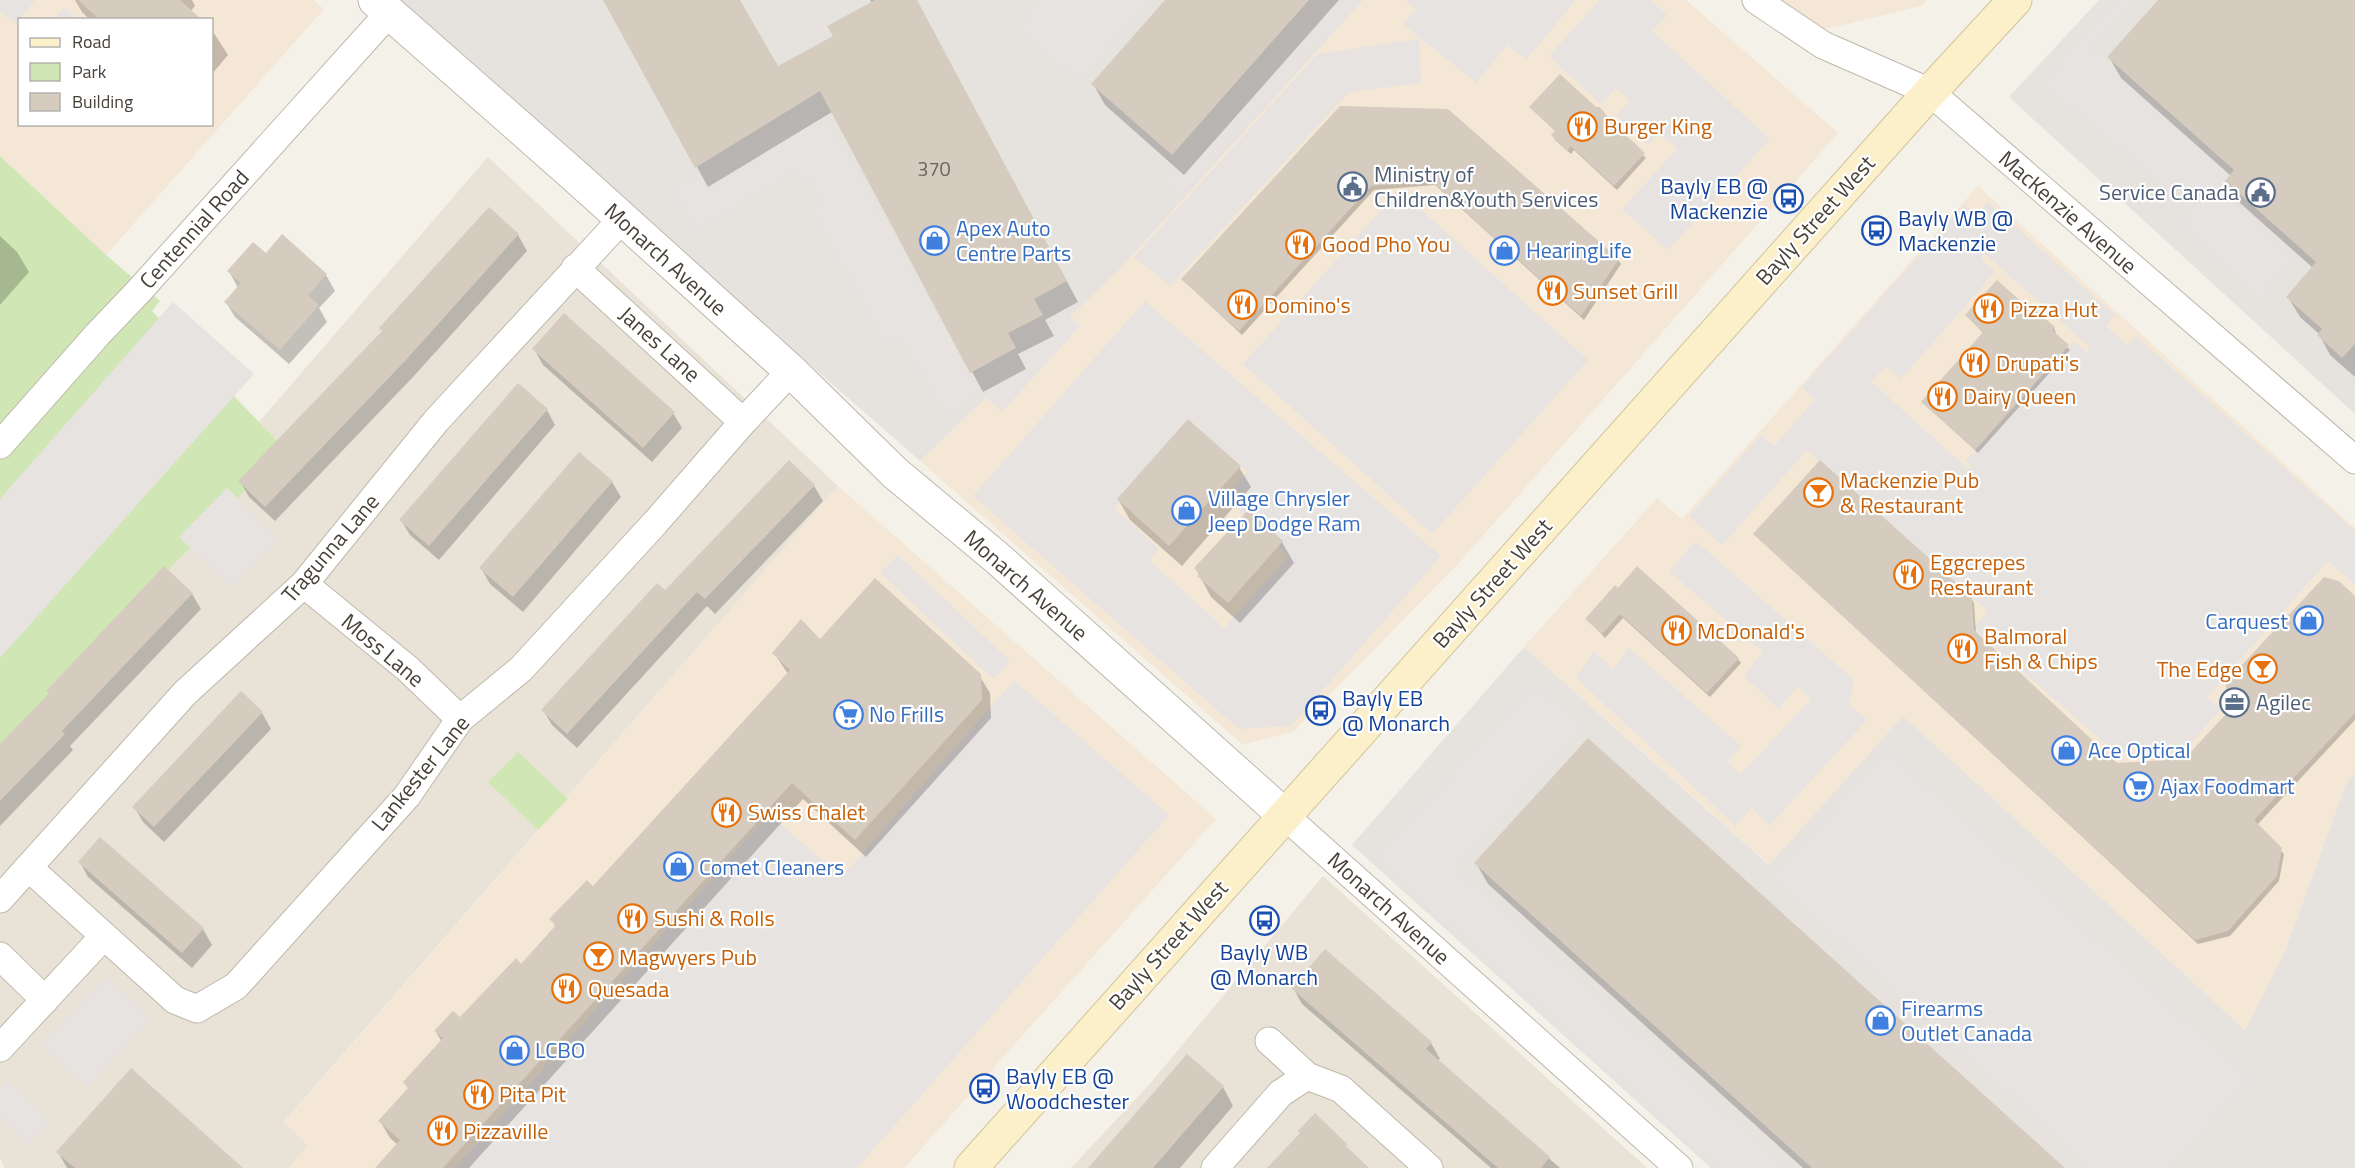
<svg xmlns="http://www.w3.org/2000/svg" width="2355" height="1168" font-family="'Titillium Web',sans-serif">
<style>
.residential{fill:#e8e2d7}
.commercial{fill:#f5e7d6;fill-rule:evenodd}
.industrial{fill:#e6e2de}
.green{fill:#d0e6b4}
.parking{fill:#e6e3e1;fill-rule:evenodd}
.shadow{fill:#0003}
.building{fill:#d5ccbf}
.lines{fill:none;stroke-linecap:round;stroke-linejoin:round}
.minor-casing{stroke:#bfb8ac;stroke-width:29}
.tertiary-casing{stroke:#bfb8ac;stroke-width:35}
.secondary-casing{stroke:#d2c39a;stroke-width:35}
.minor{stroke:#fff;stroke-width:27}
.tertiary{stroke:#fff;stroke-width:33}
.secondary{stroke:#fcf0cb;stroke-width:33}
.labels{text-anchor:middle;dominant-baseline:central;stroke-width:4.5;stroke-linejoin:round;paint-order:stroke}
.number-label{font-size:20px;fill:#6a645a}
.food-label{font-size:22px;fill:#c56008;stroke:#fff;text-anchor:start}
.service-label{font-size:22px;fill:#4e5e75;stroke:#fff;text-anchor:start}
.transit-label{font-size:22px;fill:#164399;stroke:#fff;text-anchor:start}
.street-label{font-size:22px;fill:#474138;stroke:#fff}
.shop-label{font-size:22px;fill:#366cbe;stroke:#fff;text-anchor:start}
</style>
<rect width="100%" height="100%" fill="#f4f1e9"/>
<path class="residential" d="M488,157L838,486L284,1122L308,1146L288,1168H4L0,1157V745L285,449L259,422Z
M1323,876L1647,1168H1071L1148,1086Z"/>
<path class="commercial" d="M0,0H313L324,9L106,255L0,156ZM20,20H212V124H20Z
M1363,0H1686L1838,133L1458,564L1294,731L1243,745L920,461L1119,270Z
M1774,0H1927L1921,6L1821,30Z
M1978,186L2355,528V772L2346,784L2285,951L2245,1030L1903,716L1770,865L1524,647L1657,498L1682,519Z
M838,486L1216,819L904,1168H288L308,1146L284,1123Z"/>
<path class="industrial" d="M394,0H1363L1119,270L920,461Z
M2099,0H2355V414L2009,97Z
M1524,647L1769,865L1903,716L2245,1030L2285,951L2346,784L2355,772V1168H1711L1352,845Z"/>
<path class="green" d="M0,156L106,255L160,301L152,311L285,449L0,745Z
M518,752L568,799L538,830L488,782Z"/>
<path class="parking" d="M0,0H35L16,24L0,12Z
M1041,0H1150L1079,82L1017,28Z
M1331,0H1361L1181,195L1165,180Z
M1405,0H1576L1526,60L1507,45L1476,83L1403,24L1416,9Z
M1600,0H1650L1667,15L1652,31L1770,139L1668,250L1622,209L1677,149L1660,133L1648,144L1616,115L1630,101L1616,88L1601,104L1549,56Z
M2115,0H2133L2092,47L2234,174L2220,191L2296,259L2259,299L2183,229L2188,207L2042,83Z
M64,8L78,19H54Z
M1419,39L1421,83L1349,92L1170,286L1134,257L1317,54Z
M808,109L820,129L831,123L980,393L947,416L899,336L884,342L810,207L825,201L808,181L794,172L695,232L673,189Z
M1399,190L1588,360L1432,534L1243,364Z
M1988,202L2115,315L2106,326L2128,346L2136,336L2355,531V585L2328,561L2207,697L2221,709L2182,753L2176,748L2161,765L2134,742L2120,757L1974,628L1988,611L1807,450L1722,545L1689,516L1761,435L1774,446L1815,400L1802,387L1965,204L1977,215ZM1983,255H1986L2090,347L2086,352L2074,341L1966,461L1972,466L1968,469L1874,384L1868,385L1886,366L1901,379L1995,272L1981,259Z
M1145,301L1441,556L1291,726L1239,729L973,496ZM1193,423L1248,472L1225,498L1289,556L1224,628L1149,560L1159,549L1115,509Z
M173,302L254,374L0,658V499Z
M1063,311L1080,326L1002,412L985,396Z
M227,488L279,540L231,588L179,537Z
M1696,541L1854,680L1849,704L1867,720L1769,826L1752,808L1735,825L1576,678L1594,651L1613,669L1629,648L1741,746L1728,762L1740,775L1811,699L1797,686L1779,709L1744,676L1763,652L1669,571Z
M898,555L1010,661L993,679L880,573Z
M1014,680L1169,815L857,1168H455L769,814L842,877Z
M1535,683L1584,727L1456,868L1787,1168H1716L1375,859Z
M1887,749L2251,1079L2170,1168H2090L1770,878Z
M106,976L151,1018L87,1088L41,1045Z
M8,1081L50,1122L28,1146L0,1117V1090Z"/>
<path class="shadow" d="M75,0H192L195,6L190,12L199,20H90L82,12Z
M605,0H739L777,68L835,36L872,4L870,0H916L1078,302L1045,320L1054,336L1018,354L1026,369L983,392L832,112L708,187Z
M1167,0H1339L1184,175L1105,105L1093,84Z
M2160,0H2355V377L2330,355L2319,334L2300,317L2288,297L2313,268L2239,202L2227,181L2231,176L2121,78L2109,57Z
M212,30L228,55L212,74Z
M1531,107L1609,122L1646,158L1617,190L1574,150L1571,154L1555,140L1553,135L1556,132Z
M1341,108L1618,260L1621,264L1584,320L1435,185L1374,190L1242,335L1183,280Z
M489,209L518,235L527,251L413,377L275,521L249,497L240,481L383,332Z
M0,236L17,252L29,272L0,305Z
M282,237L326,275L335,291L319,308L327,322L289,364L235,317L226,302L238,288L229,271L266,255Z
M2033,314L2054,328L2056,333L2055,335L2070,350L1978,453L1923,402L1984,334L1967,316Z
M534,349L673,413L682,428L652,462L543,365Z
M547,410L555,425L439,560L410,535L401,520Z
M1239,467L1251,487L1182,566L1130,520L1118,499Z
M612,482L621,497L523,612L490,584L481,568Z
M814,486L823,501L715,614L707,606L577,748L552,725L543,710L665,592Z
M1248,512L1282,542L1294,563L1240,623L1211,597L1196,569Z
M1755,534L1971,598L1974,603L1976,634L2116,765L2184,760L2229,713L2355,598V720L2257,825L2284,854L2279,881L2230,936L2198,944Z
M1615,587L1738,659L1741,663L1710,697L1623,618L1605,638L1587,619Z
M192,594L201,609L70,746L73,750L0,826V746L50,694L48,691Z
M820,641L979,675L990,693L991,718L866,857L803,799L469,1168H377L398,1145L390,1138L380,1121L409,1089L405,1082L442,1042L436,1032L461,1019L521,966L556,927L551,919L593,888L788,674L774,653Z
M241,694L262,713L271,729L164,842L143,822L134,807Z
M100,839L203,929L212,945L192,968L88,877L80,862Z
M1476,863L2062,1168H1803L1488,884Z
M1293,988L1431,1043L1440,1059L1437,1061L1560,1168H1491L1302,1004Z
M1187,1057L1223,1087L1233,1106L1180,1168H1089Z
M58,1152L241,1168H67Z"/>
<path class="building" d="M78,0H180L202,20H100Z
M603,0H740L778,66L833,36L827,26L875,0H917L1067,281L1034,299L1043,315L1008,333L1016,348L970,373L820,91L695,168Z
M1165,0H1309L1172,155L1091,84Z
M2158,0H2355V344L2342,358L2317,335L2322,329L2286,297L2316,262L2225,181L2234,170L2107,57Z
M1560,74L1596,107H1600L1611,121L1645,153L1614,186L1571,146L1567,151L1551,135L1555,131L1529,107Z
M1340,106L1448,109L1619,259L1581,316L1431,181L1371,186L1239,331L1181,279Z
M489,207L519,234L405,361L265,507L238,481L382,331L379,328Z
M282,234L327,274L308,295L319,305L280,350L224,302L241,283L227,271L253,242L266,253Z
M1997,280L2033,312L2035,310L2055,327L2052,330L2069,345L1975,450L1921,402L1983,332L1965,315Z
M564,313L675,412L643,448L532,349Z
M518,383L548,409L429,546L399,520Z
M1188,419L1241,466L1169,546L1117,499Z
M579,452L613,481L513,597L479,568Z
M789,460L815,485L705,599L697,592L567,734L541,710L657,583L665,590Z
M1820,460L1972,597L1974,630L2117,763L2184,759L2227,713L2226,682L2324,577L2339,581L2355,596V713L2254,820L2282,848L2277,876L2228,931L2195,940L1753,534Z
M1248,510L1283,541L1228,603L1197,576L1200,574L1194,568Z
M164,566L193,593L62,731L65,734L0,801V744L49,693L46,691Z
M1637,566L1739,658L1707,693L1620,614L1602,634L1585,619L1615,585L1618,588Z
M875,578L981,674L982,700L855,840L792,783L443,1168H375L400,1140L378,1121L408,1088L403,1082L443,1038L434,1031L453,1011L460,1017L516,958L521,964L556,925L549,919L587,880L593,886L790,670L772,653L801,619L820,639Z
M241,691L263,712L154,827L132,807Z
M1588,738L2065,1168H1812L1474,863Z
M100,837L204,928L182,953L78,862Z
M1325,949L1432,1042L1426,1049L1550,1157L1541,1168H1498L1291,988Z
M1187,1054L1224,1086L1153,1168H1088Z
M131,1068L243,1168H75L56,1152Z
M1315,1113L1347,1144L1346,1146L1369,1168H1267L1300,1133L1298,1131Z"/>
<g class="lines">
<defs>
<path id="minor" d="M1756,0L1823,45L1930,92L2355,460
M575,268L743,422
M0,445L97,335L138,292L389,13
M304,584L408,669L460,719
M1284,815L1679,1168
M29,868L175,1000L197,1009L236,986L407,796L460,719L521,669L655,523L743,422L791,371
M0,899L185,693L304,584L436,421L622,219
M0,956L45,1000
M1269,1041L1307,1076
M0,1048L103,937
M1215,1168L1281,1093L1307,1076L1341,1089L1429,1168"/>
<path id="tertiary" d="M375,0L575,176L791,371L895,473L996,557L1284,815"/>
<path id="secondary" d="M971,1168L1930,92L2015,0"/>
</defs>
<use href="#minor" class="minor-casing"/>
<use href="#tertiary" class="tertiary-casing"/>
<use href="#secondary" class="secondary-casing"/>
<use href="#minor" class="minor"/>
<use href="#tertiary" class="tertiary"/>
<use href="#secondary" class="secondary"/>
</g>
<defs>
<symbol id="restaurant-ring" viewBox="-11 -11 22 22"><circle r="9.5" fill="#fff" stroke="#e8710a" stroke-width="1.5"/><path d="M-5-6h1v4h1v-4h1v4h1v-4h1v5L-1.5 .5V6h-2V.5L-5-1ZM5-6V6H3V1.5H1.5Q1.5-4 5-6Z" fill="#e8710a"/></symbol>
<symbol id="civic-ring" viewBox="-11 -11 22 22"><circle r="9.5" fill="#fff" stroke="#5c6f8a" stroke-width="1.5"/><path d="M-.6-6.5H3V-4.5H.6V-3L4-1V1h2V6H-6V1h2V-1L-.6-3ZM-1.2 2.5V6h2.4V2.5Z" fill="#5c6f8a"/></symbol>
<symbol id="bus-ring" viewBox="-11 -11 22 22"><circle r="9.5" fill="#fff" stroke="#1a4fb4" stroke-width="1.5"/><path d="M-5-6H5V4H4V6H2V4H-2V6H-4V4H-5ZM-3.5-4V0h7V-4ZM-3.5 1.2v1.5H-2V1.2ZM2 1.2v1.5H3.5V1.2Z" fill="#1a4fb4"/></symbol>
<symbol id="shop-ring" viewBox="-11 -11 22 22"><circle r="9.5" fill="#fff" stroke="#3f7fe0" stroke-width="1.5"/><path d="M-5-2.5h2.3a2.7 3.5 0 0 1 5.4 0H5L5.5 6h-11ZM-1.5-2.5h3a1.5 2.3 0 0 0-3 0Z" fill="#3f7fe0"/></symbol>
<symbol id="bar-ring" viewBox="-11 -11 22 22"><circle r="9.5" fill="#fff" stroke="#e8710a" stroke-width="1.5"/><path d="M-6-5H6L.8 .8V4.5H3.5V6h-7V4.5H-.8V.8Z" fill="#e8710a"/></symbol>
<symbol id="office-ring" viewBox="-11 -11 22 22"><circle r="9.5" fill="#fff" stroke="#5c6f8a" stroke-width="1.5"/><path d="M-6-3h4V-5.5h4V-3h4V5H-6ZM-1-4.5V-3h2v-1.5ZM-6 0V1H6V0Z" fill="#5c6f8a"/></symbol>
<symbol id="supermarket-ring" viewBox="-11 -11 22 22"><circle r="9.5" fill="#fff" stroke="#3f7fe0" stroke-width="1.5"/><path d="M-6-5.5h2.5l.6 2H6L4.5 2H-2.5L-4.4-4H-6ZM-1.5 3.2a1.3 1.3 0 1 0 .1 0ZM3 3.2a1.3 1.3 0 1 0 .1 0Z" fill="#3f7fe0"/></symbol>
</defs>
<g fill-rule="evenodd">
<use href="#restaurant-ring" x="1566" y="110" width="33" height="33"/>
<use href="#civic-ring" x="1336" y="170" width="33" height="33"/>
<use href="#civic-ring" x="2244" y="176" width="33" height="33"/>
<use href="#bus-ring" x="1772" y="182" width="33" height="33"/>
<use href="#bus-ring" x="1860" y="214" width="33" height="33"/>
<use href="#shop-ring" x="918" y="224" width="33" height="33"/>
<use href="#restaurant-ring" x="1284" y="228" width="33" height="33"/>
<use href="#shop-ring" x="1488" y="234" width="33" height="33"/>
<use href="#restaurant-ring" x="1536" y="274" width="33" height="33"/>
<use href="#restaurant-ring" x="1226" y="288" width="33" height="33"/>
<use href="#restaurant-ring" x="1972" y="292" width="33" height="33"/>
<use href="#restaurant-ring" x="1958" y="346" width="33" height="33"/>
<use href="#restaurant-ring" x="1926" y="380" width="33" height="33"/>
<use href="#bar-ring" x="1802" y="476" width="33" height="33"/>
<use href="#shop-ring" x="1170" y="494" width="33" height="33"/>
<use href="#restaurant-ring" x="1892" y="558" width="33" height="33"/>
<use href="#shop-ring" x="2292" y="604" width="33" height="33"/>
<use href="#restaurant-ring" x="1660" y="614" width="33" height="33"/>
<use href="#restaurant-ring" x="1946" y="632" width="33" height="33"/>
<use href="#bar-ring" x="2246" y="652" width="33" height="33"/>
<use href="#office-ring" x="2218" y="686" width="33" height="33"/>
<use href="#bus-ring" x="1304" y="694" width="33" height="33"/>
<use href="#supermarket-ring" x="832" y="698" width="33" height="33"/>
<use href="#shop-ring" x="2050" y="734" width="33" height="33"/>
<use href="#supermarket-ring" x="2122" y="770" width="33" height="33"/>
<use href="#restaurant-ring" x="710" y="796" width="33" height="33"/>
<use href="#shop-ring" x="662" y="850" width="33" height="33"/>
<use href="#restaurant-ring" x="616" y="902" width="33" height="33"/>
<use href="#bus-ring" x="1248" y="904" width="33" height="33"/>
<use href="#bar-ring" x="582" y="940" width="33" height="33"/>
<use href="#restaurant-ring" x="550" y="972" width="33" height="33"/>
<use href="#shop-ring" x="1864" y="1004" width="33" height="33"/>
<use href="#shop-ring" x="498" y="1034" width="33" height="33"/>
<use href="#bus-ring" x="968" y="1072" width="33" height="33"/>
<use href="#restaurant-ring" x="462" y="1078" width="33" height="33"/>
<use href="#restaurant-ring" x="426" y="1114" width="33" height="33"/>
</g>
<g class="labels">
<g class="number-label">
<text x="934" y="168">370</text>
</g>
<g class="food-label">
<text x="1604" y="126">Burger King</text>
<text x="1322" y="244">Good Pho You</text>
<text x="1573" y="291">Sunset Grill</text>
<text x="1264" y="305">Domino's</text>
<text x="2010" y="309">Pizza Hut</text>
<text x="1996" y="363">Drupati's</text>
<text x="1963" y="396">Dairy Queen</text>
<text x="1840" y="480">Mackenzie Pub<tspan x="1840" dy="25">&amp; Restaurant</tspan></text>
<text x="1930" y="562">Eggcrepes<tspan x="1930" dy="25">Restaurant</tspan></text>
<text x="1697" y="631">McDonald's</text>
<text x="1984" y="636">Balmoral<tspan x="1984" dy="25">Fish &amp; Chips</tspan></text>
<text x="2242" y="669" text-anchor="end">The Edge</text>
<text x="748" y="812">Swiss Chalet</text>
<text x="654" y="918">Sushi &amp; Rolls</text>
<text x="619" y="957">Magwyers Pub</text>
<text x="588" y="989">Quesada</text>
<text x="499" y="1094">Pita Pit</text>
<text x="463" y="1131">Pizzaville</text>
</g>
<g class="service-label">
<text x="1374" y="174">Ministry of<tspan x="1374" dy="25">Children&amp;Youth Services</tspan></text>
<text x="2239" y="192" text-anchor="end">Service Canada</text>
<text x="2256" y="702">Agilec</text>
</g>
<g class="transit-label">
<text x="1768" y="186" text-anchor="end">Bayly EB @<tspan x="1768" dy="25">Mackenzie</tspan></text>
<text x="1898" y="218">Bayly WB @<tspan x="1898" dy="25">Mackenzie</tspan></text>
<text x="1342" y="698">Bayly EB<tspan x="1342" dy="25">@ Monarch</tspan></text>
<text x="1264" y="952" text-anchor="middle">Bayly WB<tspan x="1264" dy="25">@ Monarch</tspan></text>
<text x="1006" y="1076">Bayly EB @<tspan x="1006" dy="25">Woodchester</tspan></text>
</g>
<g class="street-label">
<text transform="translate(2068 212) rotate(41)">MacKenzie Avenue</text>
<text transform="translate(1815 220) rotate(-48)">Bayly Street West</text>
<text transform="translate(194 229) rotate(-48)">Centennial Road</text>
<text transform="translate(666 259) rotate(42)">Monarch Avenue</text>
<text transform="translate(660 344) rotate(42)">Janes Lane</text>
<text transform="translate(330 548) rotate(-49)">Tragunna Lane</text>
<text transform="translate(1492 583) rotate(-48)">Bayly Street West</text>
<text transform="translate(1026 585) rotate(41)">Monarch Avenue</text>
<text transform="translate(383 650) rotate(40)">Moss Lane</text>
<text transform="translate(420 773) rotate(-51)">Lankester Lane</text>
<text transform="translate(1389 908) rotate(42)">Monarch Avenue</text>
<text transform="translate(1168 945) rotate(-48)">Bayly Street West</text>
</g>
<g class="shop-label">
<text x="956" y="228">Apex Auto<tspan x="956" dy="25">Centre Parts</tspan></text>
<text x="1526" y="250">HearingLife</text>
<text x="1208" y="498">Village Chrysler<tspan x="1208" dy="25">Jeep Dodge Ram</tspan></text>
<text x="2288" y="621" text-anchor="end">Carquest</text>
<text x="869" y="714">No Frills</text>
<text x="2088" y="750">Ace Optical</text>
<text x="2160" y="786">Ajax Foodmart</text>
<text x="699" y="867">Comet Cleaners</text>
<text x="1901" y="1008">Firearms<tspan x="1901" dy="25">Outlet Canada</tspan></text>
<text x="535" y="1050">LCBO</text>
</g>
</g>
<rect x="18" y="18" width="195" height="108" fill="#ffffff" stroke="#b5b3af" stroke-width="1.5"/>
<rect x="30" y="38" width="30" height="9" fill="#fcf0cb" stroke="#b5b3af" stroke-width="1.5"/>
<text x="72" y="48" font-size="18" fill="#474138">Road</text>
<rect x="30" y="63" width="30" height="18" fill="#d0e6b4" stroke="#b5b3af" stroke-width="1.5"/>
<text x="72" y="78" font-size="18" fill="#474138">Park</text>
<rect x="30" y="93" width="30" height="18" fill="#d5ccbf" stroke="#b5b3af" stroke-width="1.5"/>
<text x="72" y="108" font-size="18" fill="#474138">Building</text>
</svg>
